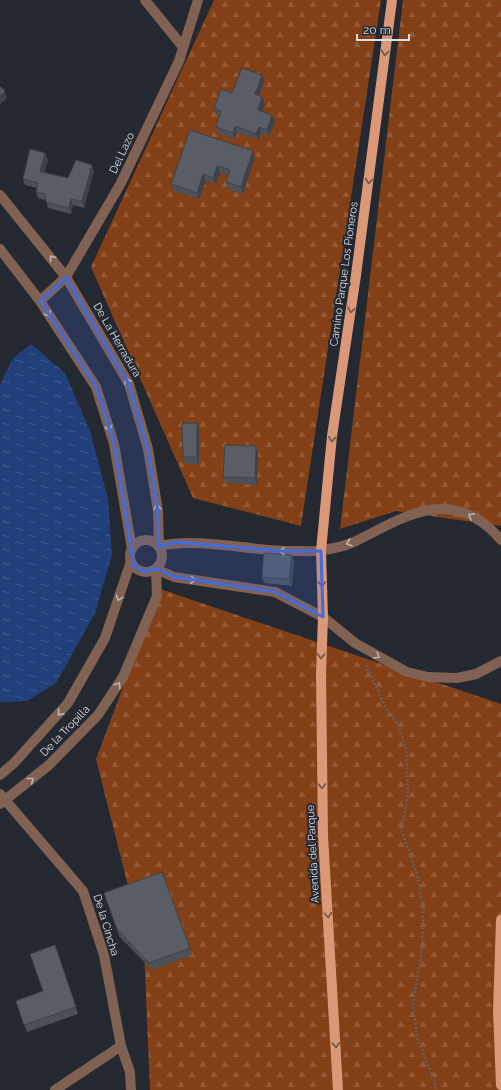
<svg xmlns="http://www.w3.org/2000/svg" width="501" height="1090" font-family="Raleway,sans-serif">
<style>
.forest{fill:url(#forest-firs)}
.water{fill:url(#water-ripples)}
.lines{fill:none;stroke-linecap:round;stroke-linejoin:round}
.path{stroke:#5f636a;stroke-width:2.5;stroke-dasharray:2 2;stroke-linecap:butt}
.minor{stroke:#816151;stroke-width:10}
.major{stroke:#da9877;stroke-width:10}
.wall{fill:#4c5058}
.shaded-wall{fill:#3e4147}
.building{fill:#585d66;stroke:#3e4147}
.oneway{stroke:#6d554d}
.oneway2{stroke:#bcb3b1}
.marked{fill:#436bda;fill-opacity:0.2;stroke:#436bda;stroke-width:3;stroke-linejoin:round}
.labels{text-anchor:middle;dominant-baseline:central;stroke-width:4;stroke-linejoin:round;paint-order:stroke}
.street-label{font-size:11px;fill:#dcdfe4;stroke:#242931}
</style>
<defs>
<pattern id="forest-firs" width="22" height="20" patternUnits="userSpaceOnUse"><rect width="22" height="20" fill="#833f15"/><path d="M5 1l3.5 6h-7zM16 11l3.5 6h-7z" fill="#945a37"/></pattern>
<pattern id="water-ripples" width="26" height="14" patternUnits="userSpaceOnUse"><rect width="26" height="14" fill="#213f7b"/><path d="M2 4q2-2 4 0t4 0M15 11q2-2 4 0t4 0" fill="none" stroke="#415a8e"/></pattern>
</defs>
<rect width="100%" height="100%" fill="#242931"/>
<path class="forest" d="M214,0H381L301,526L193,498L91,267Z
M403,0H501V526L396,511L340,529Z
M160,589L501,704V1090H150L144,949L96,759Z"/>
<path class="water" d="M31,344L65,373L90,431L108,499L112,555L95,613L56,683L27,701L0,702V385L13,358Z"/>
<g class="lines">
<path class="path" d="M366,665L386,708L398,725L406,748L408,795L401,829L418,878L423,911L422,948L413,1005L417,1038L435,1082L436,1090"/>
<path class="minor" d="M145,0L183,47
M0,195L66,277L129,384L148,449L158,511L159,546C204,537 251,552 297,551C305,551 314,552 322,550C332,549 344,546 354,542C379,530 415,507 444,509C468,510 486,522 501,540
M0,249L40,301L96,387L114,444L132,549
M40,301L66,277L121,183L179,61L198,0
M130 556a16 16 0 1 1 32 0a16 16 0 1 1-32 0Z
M0,775L14,763L68,703L105,638L131,561
M0,794L83,891L104,955L121,1046L130,1072L131,1090
M0,804L49,765L98,715L123,677L157,596L156,569L174,577L275,592L323,617L355,643L407,672L428,677L457,678L476,674L501,661
M55,1090L121,1046"/>
<path class="major" d="M501,920L498,1012L501,1085
M338,1090L323,836L321,674L323,617L321,551L332,436L356,275L392,0"/>
</g>
<path class="wall" d="M264,82L259,96L265,104L262,111L272,115L275,121L269,136L261,133L259,140L237,133L235,139L218,133L216,127L219,116L217,115L214,109L232,93Z
M190,130L255,157L243,194L228,189L226,182L228,176L220,173L216,184L206,181L199,199L174,191L171,184Z
M45,153L48,160L44,172L68,178L94,171L84,208L73,205L71,214L48,208L46,200L38,198L36,192L37,188L25,185L23,179Z
M197,423L199,429V464H185L183,457Z
M256,446L258,453L257,485L226,483L223,477Z
M292,555L294,562L292,586L264,583L262,577Z
M162,872L192,955L152,970L119,936L104,893Z
M55,945L78,1014L27,1032L16,1001L43,991Z"/>
<path class="shaded-wall" d="M262,75L264,82L257,101L255,94Z
M5,91L7,98L0,105V96Z
M262,97L265,104L260,116L258,110Z
M272,115L275,121L269,136L267,130Z
M235,126L237,133L235,139L233,133Z
M259,127L261,133L259,140L256,134Z
M253,151L255,157L243,194L241,187Z
M45,153L48,160L43,178L40,172Z
M92,165L94,171L84,208L82,201Z
M217,166L220,173L216,184L213,178Z
M203,174L206,181L199,199L197,193Z
M71,199L73,205L71,214L69,208Z
M197,423L199,429V464L197,457Z
M256,446L258,453L257,485L255,478Z
M292,555L294,562L292,586L289,579Z"/>
<path class="building" d="M242,68L262,75L255,94L262,97L258,110L272,115L267,130L259,127L256,134L235,126L233,133L216,127L221,111L214,109L221,89L232,93Z
M0,86L5,91L0,96Z
M190,130L253,151L241,187L226,182L230,170L217,166L213,178L203,174L197,193L171,184Z
M30,149L45,153L40,172L68,178L76,160L92,165L82,201L71,199L69,208L46,202L45,194L36,192L38,183L23,179Z
M182,423H197V457H183Z
M225,445L256,446L255,478L223,477Z
M264,553L292,555L289,579L262,577Z
M162,872L190,948L149,963L117,929L104,893Z
M55,945L76,1007L24,1025L16,1001L43,991L30,954Z"/>
<defs><path id="oneway-chevron" d="M-2-3.5L2.5 0L-2 3.5" fill="none" stroke-width="1.6" stroke-linecap="round" stroke-linejoin="round"/></defs>
<g class="oneway">
<use href="#oneway-chevron" transform="translate(385 53) rotate(97)"/>
<use href="#oneway-chevron" transform="translate(369 181) rotate(97)"/>
<use href="#oneway-chevron" transform="translate(351 310) rotate(99)"/>
<use href="#oneway-chevron" transform="translate(332 439) rotate(96)"/>
<use href="#oneway-chevron" transform="translate(322 584) rotate(88)"/>
<use href="#oneway-chevron" transform="translate(321 656) rotate(92)"/>
<use href="#oneway-chevron" transform="translate(322 786) rotate(89)"/>
<use href="#oneway-chevron" transform="translate(328 915) rotate(86)"/>
<use href="#oneway-chevron" transform="translate(336 1045) rotate(87)"/>
</g>
<g class="oneway2">
<use href="#oneway-chevron" transform="translate(52 258) rotate(-128)"/>
<use href="#oneway-chevron" transform="translate(48 314) rotate(60)"/>
<use href="#oneway-chevron" transform="translate(127 381) rotate(-117)"/>
<use href="#oneway-chevron" transform="translate(109 428) rotate(72)"/>
<use href="#oneway-chevron" transform="translate(157 507) rotate(-97)"/>
<use href="#oneway-chevron" transform="translate(471 516) rotate(-151)"/>
<use href="#oneway-chevron" transform="translate(349 543) rotate(162)"/>
<use href="#oneway-chevron" transform="translate(282 551) rotate(-178)"/>
<use href="#oneway-chevron" transform="translate(193 580) rotate(8)"/>
<use href="#oneway-chevron" transform="translate(119 598) rotate(109)"/>
<use href="#oneway-chevron" transform="translate(377 656) rotate(31)"/>
<use href="#oneway-chevron" transform="translate(118 685) rotate(-57)"/>
<use href="#oneway-chevron" transform="translate(60 713) rotate(132)"/>
<use href="#oneway-chevron" transform="translate(31 780) rotate(-38)"/>
</g>
<path class="marked" d="M66,277L129,384L148,449L158,511L159,546L178,542L282,551H321L323,617L275,592L174,577L156,569L145,572L134,567L114,444L96,387L40,301Z"/>
<g class="labels">
<g class="street-label">
<text transform="translate(122 153) rotate(-65)">Del Lazo</text>
<text transform="translate(344 274) rotate(-82)">Camino Parque Los Pioneros</text>
<text transform="translate(117 340) rotate(60)">De La Herradura</text>
<text transform="translate(65 731) rotate(-46)">De la Tropilla</text>
<text transform="translate(313 854) rotate(-93)">Avenida del Parque</text>
<text transform="translate(106 925) rotate(73)">De la Cincha</text>
</g>
</g>
<path d="M357 34v6h52v-6" fill="none" stroke="#dcdfe4" stroke-width="2"/>
<text x="363" y="34" font-size="12" fill="#dcdfe4" stroke="#242931" stroke-width="3" paint-order="stroke">20 m</text>
</svg>
